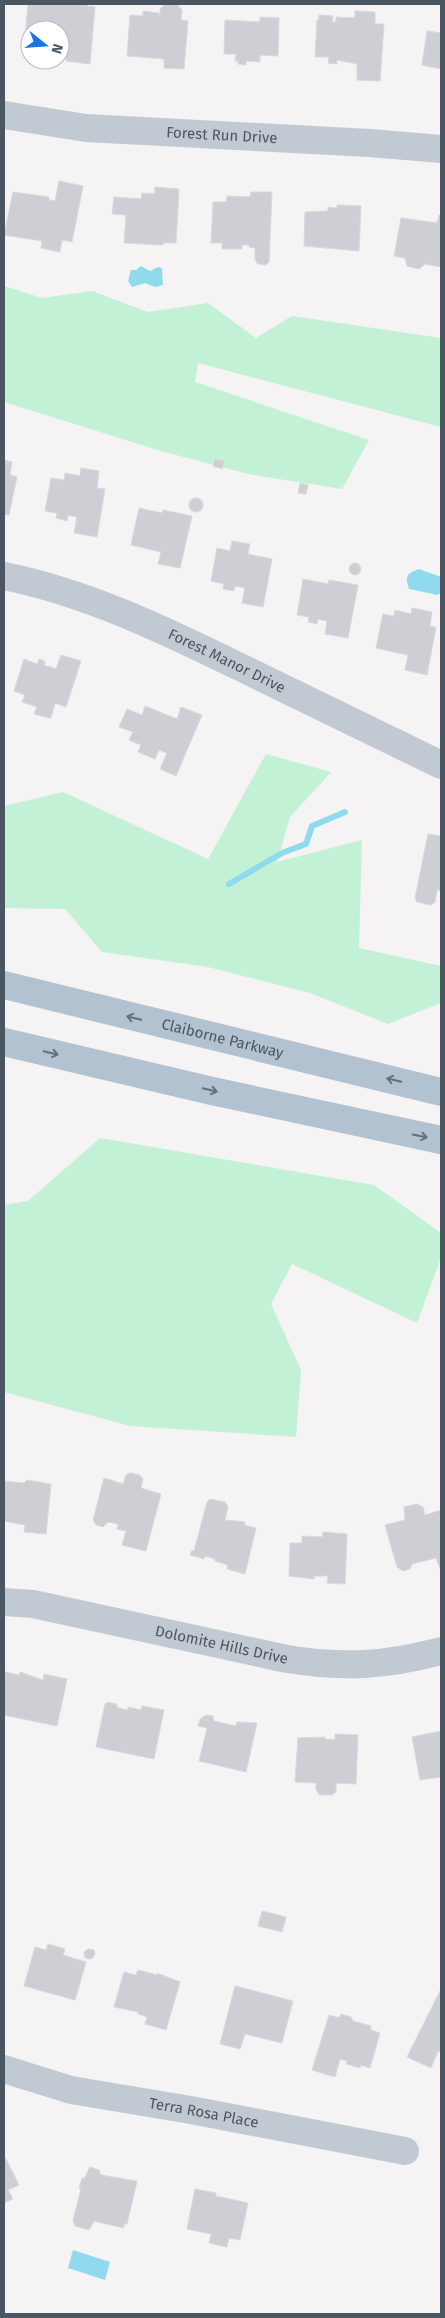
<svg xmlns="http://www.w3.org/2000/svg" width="445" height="2318" font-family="'Fira Sans',sans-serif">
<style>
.green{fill:#c3f1d5}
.water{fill:#90daee}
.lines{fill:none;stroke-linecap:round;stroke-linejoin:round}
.stream{stroke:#90daee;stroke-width:6}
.building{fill:#cdcfd5;stroke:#d7d9de}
.minor{stroke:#c1cad2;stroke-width:28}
.major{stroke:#b3c2d1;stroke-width:28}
.oneway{stroke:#64717d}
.labels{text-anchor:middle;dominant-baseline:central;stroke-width:4.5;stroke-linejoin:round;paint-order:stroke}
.street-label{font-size:15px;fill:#4a5661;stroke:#fff}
</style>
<rect width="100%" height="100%" fill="#f5f3f3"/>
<path class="green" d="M4,286L42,298L92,291L148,312L208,303L256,338L292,316L441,338V427L198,363L195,382L369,440L342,489L248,474L161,451L4,402Z
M266,754L331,772L290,817L277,862L362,840L359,948L441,966V1003L388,1024L310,993L208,967L102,952L65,909L4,908V806L63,792L208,859Z
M100,1138L374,1185L441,1233V1258L417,1323L292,1264L271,1304L301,1370L296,1437L130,1426L4,1392V1205L28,1201Z"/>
<path class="water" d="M141,266L150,271L158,267L162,268L163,285L155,287L145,283L132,287L128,281L131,270H136Z
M419,569L441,577V592L438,595L409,589C405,576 406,574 419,569Z
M73,2250L110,2262L105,2280L68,2268Z"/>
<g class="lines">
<path class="stream" d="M229,884L282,853L306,844L312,826L345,812"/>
</g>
<path class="building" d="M28,4H88L87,6L95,7L90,64L66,61L68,45H60V30H30V38L25,37Z
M165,4H177L182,10L181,20L188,21L184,69L164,68V59L127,56L130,15L143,16V11L159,13L160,18V9Z
M355,11L375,12V24H384L380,81L357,80V64L337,60V64L328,63L329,57H315L317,20H319V15L333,16L332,22H336V17L355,18Z
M260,17L279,18L278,56L260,55V62L246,61V65L238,64V61H235L236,54H224L225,20L260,22Z
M427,31L441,33V69L422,65Z
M59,181L83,186L72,242L62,240L60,252L41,248L42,241L4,235L13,192L49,197V200L55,201Z
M155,187L179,189L176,243H163V245L124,243L126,215L112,214L114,197L141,199L142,193L155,194Z
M251,192H272L269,262L266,265L258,264L255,260V248L249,247V245H242V249H222V243H211L213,202H226L227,196L250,197Z
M337,205L361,206L359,251L304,246L305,212L328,211V207L337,208Z
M439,215H441V267L425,264L419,269L407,266L405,258L394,256L401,218L437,223Z
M215,459L224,461L222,469L213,466Z
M4,460L12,462L10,475L17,477L9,515L4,514Z
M81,468L99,471L97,488L105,489L97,537L74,533L77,517L68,515L67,521L56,518L57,513L45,511L51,478L64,480L65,473L80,476Z
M300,483L308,485L306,494L298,493Z
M189 505a7 7 0 1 1 14 0a7 7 0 1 1-14 0Z
M139,508L162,513L163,510L192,516L180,568L158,564L161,552L131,545Z
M232,541L250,544L248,554L272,559L263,607L242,603L245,588L235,586L234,591L223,589L224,584L211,581L217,548L230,551Z
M349 569a6 6 0 1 1 12 0a6 6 0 1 1-12 0Z
M303,579L328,584L329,580L358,585L348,638L325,634L327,621L318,619L317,624L308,622L309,617L297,615Z
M412,608L432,612L430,626L436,627L427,675L405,670L408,655L376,648L383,614L394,616L395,610L411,614Z
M61,655L81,661L66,707L55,703L51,718L34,714L37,707L22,702L25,695L14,691L24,659L37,664L39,659L45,661L44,665L56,669Z
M145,706L177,719L181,707L202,715L176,776L160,769L167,753L159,750L155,759L138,752L141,745L129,740L133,732L119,727L127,709L142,715Z
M428,834L441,836V891L437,890L435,902L431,905L417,902L415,898Z
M130,1473L140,1475L143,1479L141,1488L161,1494L146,1551L122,1545L126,1531L117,1529L118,1524L108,1522L103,1527L96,1525L93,1520L104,1478L123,1484L126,1475Z
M27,1480L51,1484L46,1534L24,1532L25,1525L4,1521V1481L24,1483Z
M210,1499L225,1502L228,1507L225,1520L245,1522L244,1525L256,1528L245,1574L227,1569L228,1565L215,1561V1559L205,1556L204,1559L190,1555L192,1550L194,1551L207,1502Z
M417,1504L423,1507L425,1515L441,1510V1571L436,1558L412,1564L410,1569L403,1571L397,1567L385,1525L405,1520L404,1507Z
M323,1532L347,1534L345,1584L327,1583L328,1576H314V1579L289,1576L290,1543H302V1536L322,1537Z
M5,1672L19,1675L20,1672L43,1680L44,1674L67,1679L57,1726L4,1715Z
M108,1702L116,1704L118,1708L128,1710V1707L141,1710L142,1706L164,1710L154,1759L96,1747L105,1704Z
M206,1715L213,1716L214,1721L236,1726L237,1722L257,1723L246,1772L199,1761L207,1728L198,1726L200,1719Z
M441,1731V1777L420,1780L412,1737Z
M335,1734L358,1735L356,1784L336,1783V1792L332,1795H320L316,1790V1783L295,1782L298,1738L325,1737V1739L335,1740Z
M262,1911L286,1917L282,1932L258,1926Z
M48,1944L65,1949L63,1955L86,1962L75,2000L24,1986L35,1947L46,1950Z
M88,1949L94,1950L95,1955L91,1959L85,1958L84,1952Z
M138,1970L157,1975V1973L180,1982L166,2030L145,2024L147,2017L138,2014V2012L114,2007L124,1972L136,1975Z
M235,1986L293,2001L282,2043L245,2034L240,2049L220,2044Z
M440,1991L441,2053L438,2051L431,2068L407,2057Z
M341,2014L351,2017L353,2021L371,2026V2030L380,2033L370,2068L361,2065L360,2068L346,2064L347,2061L340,2059L335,2077L312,2070L329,2015L339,2018Z
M4,2155L19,2185L8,2190L13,2199L4,2203Z
M90,2167L99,2170L101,2175L137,2181L127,2224H124V2228L94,2221L89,2230L75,2226L73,2220L81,2189L79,2188L82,2178L84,2179Z
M195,2189L216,2193V2196L248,2203L240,2240L229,2238L227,2247L209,2243L211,2234L187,2229Z"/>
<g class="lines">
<g class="minor">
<path id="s1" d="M4,115L86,128L370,143L441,149"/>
<path id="s2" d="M4,576C88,593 164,630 240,667C307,700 374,733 441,765"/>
<path id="s3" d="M4,1602L33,1604L287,1659C345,1668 384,1666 441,1651"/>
<path id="s4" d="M4,2069L71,2090L191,2110L405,2151"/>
</g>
<g class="major">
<path id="s5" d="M4,985L441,1092"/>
<path d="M4,1042L212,1091L441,1140"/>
</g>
</g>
<defs><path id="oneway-shaft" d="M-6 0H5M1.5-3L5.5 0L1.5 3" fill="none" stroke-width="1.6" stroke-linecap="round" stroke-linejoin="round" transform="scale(1.25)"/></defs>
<g class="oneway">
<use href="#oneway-shaft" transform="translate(134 1018) rotate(-166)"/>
<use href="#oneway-shaft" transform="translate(51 1053) rotate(13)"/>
<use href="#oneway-shaft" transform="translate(394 1080) rotate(-166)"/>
<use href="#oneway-shaft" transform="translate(210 1090) rotate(13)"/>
<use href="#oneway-shaft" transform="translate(420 1136) rotate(12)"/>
</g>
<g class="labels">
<g class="street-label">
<text stroke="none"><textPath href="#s1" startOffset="219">Forest Run Drive</textPath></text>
<text stroke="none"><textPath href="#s2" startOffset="239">Forest Manor Drive</textPath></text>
<text stroke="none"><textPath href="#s5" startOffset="225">Claiborne Parkway</textPath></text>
<text stroke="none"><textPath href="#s3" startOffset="222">Dolomite Hills Drive</textPath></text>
<text stroke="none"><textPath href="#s4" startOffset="205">Terra Rosa Place</textPath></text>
</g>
</g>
<rect width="445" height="2318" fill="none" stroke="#4a5661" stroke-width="10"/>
<g transform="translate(45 45) rotate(107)"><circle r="24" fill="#ffffff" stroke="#b7bbc0"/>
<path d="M0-4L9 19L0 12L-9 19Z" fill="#1a73e8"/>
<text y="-8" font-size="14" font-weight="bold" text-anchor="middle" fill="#4a5661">N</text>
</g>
</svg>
